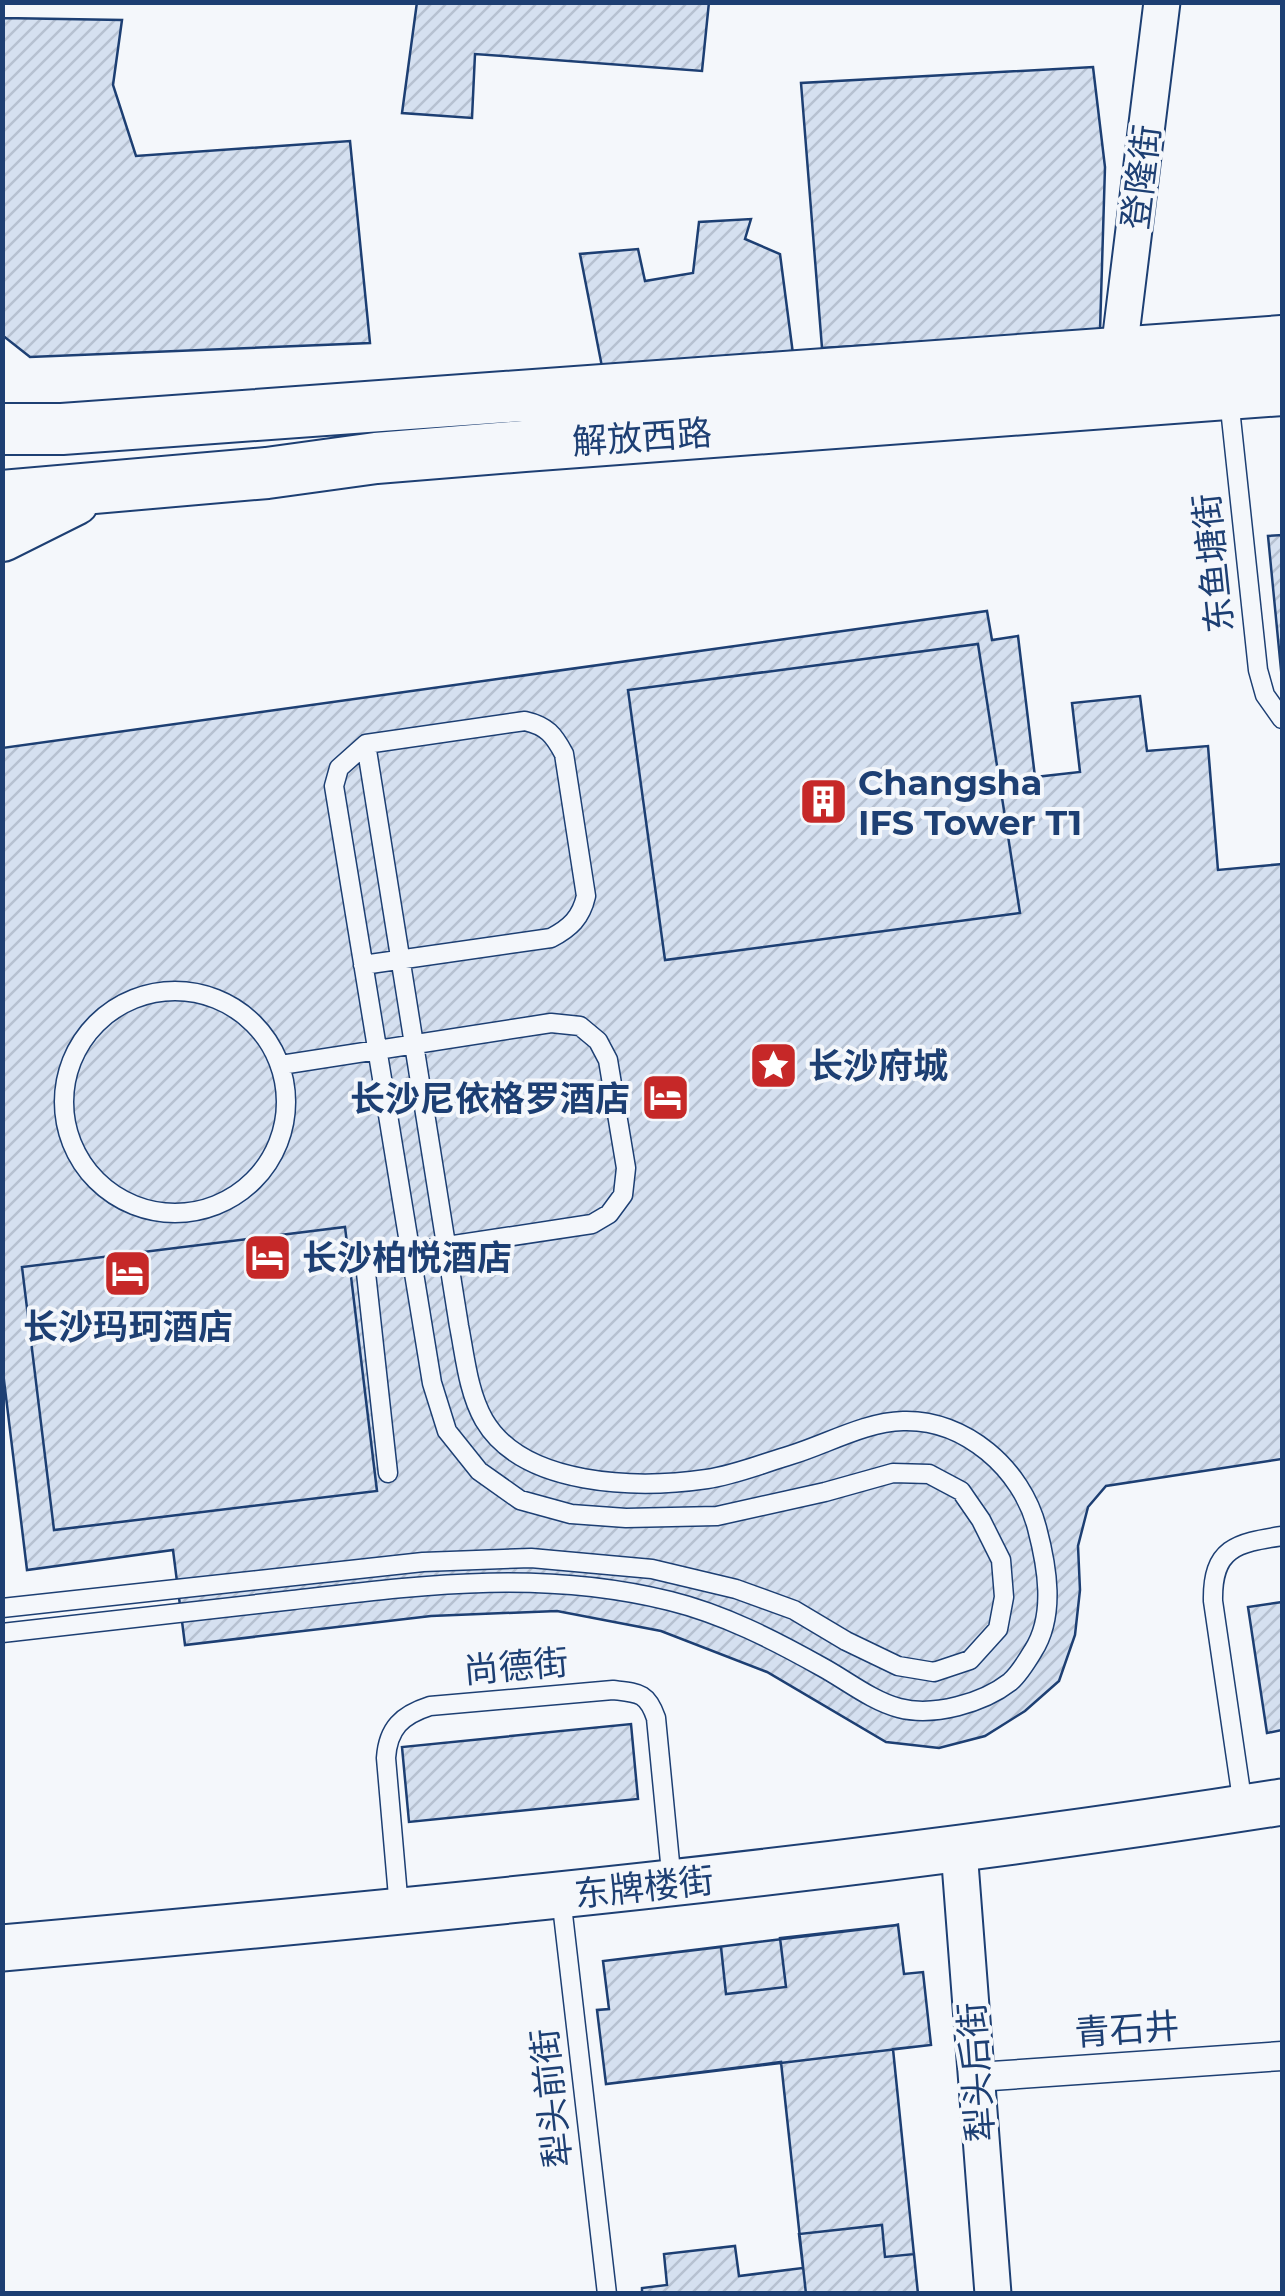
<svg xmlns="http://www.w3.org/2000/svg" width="1285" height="2296" font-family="Montserrat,'Noto Sans SC',sans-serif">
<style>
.building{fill:url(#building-hatch);stroke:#1d3f73;stroke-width:2.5}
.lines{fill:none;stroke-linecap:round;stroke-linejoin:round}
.service-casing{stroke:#1d3f73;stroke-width:21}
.pedestrian-casing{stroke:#1d3f73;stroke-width:31}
.minor-casing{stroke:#1d3f73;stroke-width:39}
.tertiary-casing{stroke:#1d3f73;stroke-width:49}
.secondary-casing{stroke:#1d3f73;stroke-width:54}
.service{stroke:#f4f7fb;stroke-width:18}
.pedestrian{stroke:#f4f7fb;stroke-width:28}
.minor{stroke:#f4f7fb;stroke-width:35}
.tertiary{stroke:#f4f7fb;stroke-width:45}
.secondary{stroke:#f4f7fb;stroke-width:50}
.labels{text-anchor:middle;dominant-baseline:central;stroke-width:8;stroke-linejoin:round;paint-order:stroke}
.street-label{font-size:35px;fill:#1d3f73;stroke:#f4f7fb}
.poi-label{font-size:35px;font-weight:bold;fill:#1d3f73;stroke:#f4f7fb;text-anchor:start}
</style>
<defs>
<pattern id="building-hatch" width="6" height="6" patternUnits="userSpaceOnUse" patternTransform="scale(2.5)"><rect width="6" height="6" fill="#d5e0f0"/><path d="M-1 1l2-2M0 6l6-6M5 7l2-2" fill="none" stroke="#b6c1d1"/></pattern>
</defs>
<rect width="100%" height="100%" fill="#f4f7fb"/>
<path class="building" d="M2,2L3,18L122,20L113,85L136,156L350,141L370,343L30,357L2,335Z
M417,2H709L702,71L475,54L472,118L402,113Z
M1093,67L1105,167L1100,331L822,348L801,83Z
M751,219L745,239L780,254L793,354L603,372L580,254L638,249L645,281L693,273L699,222Z
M1282,535V680L1268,536Z
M987,611L992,640L1018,636L1035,777L1080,772L1072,703L1140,696L1147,751L1208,746L1218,870L1282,864V1459L1106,1486L1088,1507L1078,1546L1080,1590L1075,1635L1059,1681L1025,1711L985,1736L939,1748L886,1742L767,1672L661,1631L557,1611L431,1616L185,1645L173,1550L27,1570L2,1364V748Z
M978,644L1020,913L665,960L628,690Z
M345,1227L377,1491L54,1530L22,1267Z
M1282,1602V1730L1267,1733L1248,1607Z
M631,1724L638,1799L409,1822L402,1747Z
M898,1925L904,1974L923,1972L931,2045L606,2084L597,2010L609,2009L603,1961L721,1947L726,1994L786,1987L780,1938Z
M898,1925L904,1974L923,1972L931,2045L893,2049L918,2294H806L781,2062L606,2084L597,2010L609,2009L603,1961Z
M882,2225L885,2257L914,2254L918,2294H642V2288L667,2285L664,2254L735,2246L739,2276L803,2268L799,2234Z"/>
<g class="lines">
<defs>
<path id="service" d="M1229,399L1258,670L1265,695L1282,719
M64 1102a111 111 0 1 1 222 0a111 111 0 1 1-222 0Z
M281,1065L551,1023L580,1026L598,1041L608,1060L626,1168L623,1195L609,1214L592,1224L388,1255L373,1261L366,1273L388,1473
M2,1608L423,1562L531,1558L652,1569L736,1589L794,1610L846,1641L898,1666L934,1672L970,1660L998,1629L1004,1597L1001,1560L981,1520L961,1491L929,1474L893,1473L825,1492L717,1516L626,1518L571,1514L520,1500L479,1471L447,1431L432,1383L334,786L339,768L366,744L525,721C547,726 554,735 564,754L586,896C581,918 570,928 551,938L363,965
M2,1633C99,1622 196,1611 293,1600C422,1585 542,1569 670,1601C723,1614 774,1640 822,1667C846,1680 872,1701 899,1708C934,1717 983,1703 1010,1682C1019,1674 1027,1661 1033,1651C1056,1615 1047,1566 1037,1528C1022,1469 965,1419 903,1421C865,1422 827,1444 791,1455C764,1463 735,1475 707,1479C638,1489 523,1487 484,1420C468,1392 465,1356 459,1326L366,744
M1243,1806L1213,1601C1212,1548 1236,1543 1282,1536
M561,1897L607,2294
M399,1908L386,1758C388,1728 402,1715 430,1706L613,1690C638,1693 647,1692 656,1718L672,1883"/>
<path id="pedestrian" d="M977,2077L1282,2056"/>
<path id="minor" d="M1119,351L1162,2
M959,1850L993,2294"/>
<path id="tertiary" d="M2,1948C431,1910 858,1869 1282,1802"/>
<path id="secondary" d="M2,429H62L1282,341
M2,496L267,473L376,458L524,446L1282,390
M2,536L74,500"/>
</defs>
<use href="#service" class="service-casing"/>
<use href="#pedestrian" class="pedestrian-casing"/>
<use href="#minor" class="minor-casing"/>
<use href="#tertiary" class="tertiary-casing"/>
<use href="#secondary" class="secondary-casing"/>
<use href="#service" class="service"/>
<use href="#pedestrian" class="pedestrian"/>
<use href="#minor" class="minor"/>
<use href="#tertiary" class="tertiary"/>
<use href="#secondary" class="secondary"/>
</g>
<defs>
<symbol id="building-square" viewBox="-11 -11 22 22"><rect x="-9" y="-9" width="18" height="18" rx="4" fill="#c62828" stroke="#f4f7fb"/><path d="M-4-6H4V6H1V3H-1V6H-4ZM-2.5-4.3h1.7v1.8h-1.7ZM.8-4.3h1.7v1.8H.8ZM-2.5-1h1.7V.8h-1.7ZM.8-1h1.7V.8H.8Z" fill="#fff"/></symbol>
<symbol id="sight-square" viewBox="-11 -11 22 22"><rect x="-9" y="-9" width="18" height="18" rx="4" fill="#c62828" stroke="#f4f7fb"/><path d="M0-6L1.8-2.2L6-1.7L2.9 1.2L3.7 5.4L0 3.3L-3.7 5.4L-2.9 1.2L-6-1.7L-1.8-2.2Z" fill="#fff"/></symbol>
<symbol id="hotel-square" viewBox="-11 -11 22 22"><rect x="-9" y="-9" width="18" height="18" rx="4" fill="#c62828" stroke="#f4f7fb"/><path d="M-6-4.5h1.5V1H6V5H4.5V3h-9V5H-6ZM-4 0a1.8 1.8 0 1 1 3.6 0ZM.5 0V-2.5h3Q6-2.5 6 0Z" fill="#fff"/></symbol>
</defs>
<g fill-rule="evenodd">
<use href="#building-square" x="796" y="774" width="55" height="55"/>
<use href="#sight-square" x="746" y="1038" width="55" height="55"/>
<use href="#hotel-square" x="638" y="1070" width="55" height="55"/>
<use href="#hotel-square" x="240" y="1230" width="55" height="55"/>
<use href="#hotel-square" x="100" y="1246" width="55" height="55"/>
</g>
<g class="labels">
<g class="street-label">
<text transform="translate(1141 177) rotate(-83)">登隆街</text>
<text transform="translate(642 437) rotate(-4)">解放西路</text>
<text transform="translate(1213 563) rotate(-96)">东鱼塘街</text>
<text transform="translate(516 1666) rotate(-5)">尚德街</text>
<text transform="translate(644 1887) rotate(-6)">东牌楼街</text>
<text transform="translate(1127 2029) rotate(-4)">青石井</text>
<text transform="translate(976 2072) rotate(-94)">犁头后街</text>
<text transform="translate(551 2098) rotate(-96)">犁头前街</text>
</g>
<g class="poi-label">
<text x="858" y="782">Changsha<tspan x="858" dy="40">IFS Tower T1</tspan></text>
<text x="808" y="1065">长沙府城</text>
<text x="630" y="1098" text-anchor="end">长沙尼依格罗酒店</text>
<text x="302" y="1257">长沙柏悦酒店</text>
<text x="128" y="1326" text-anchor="middle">长沙玛珂酒店</text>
</g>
</g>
<rect width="1285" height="2296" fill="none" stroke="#1d3f73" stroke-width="10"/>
</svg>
